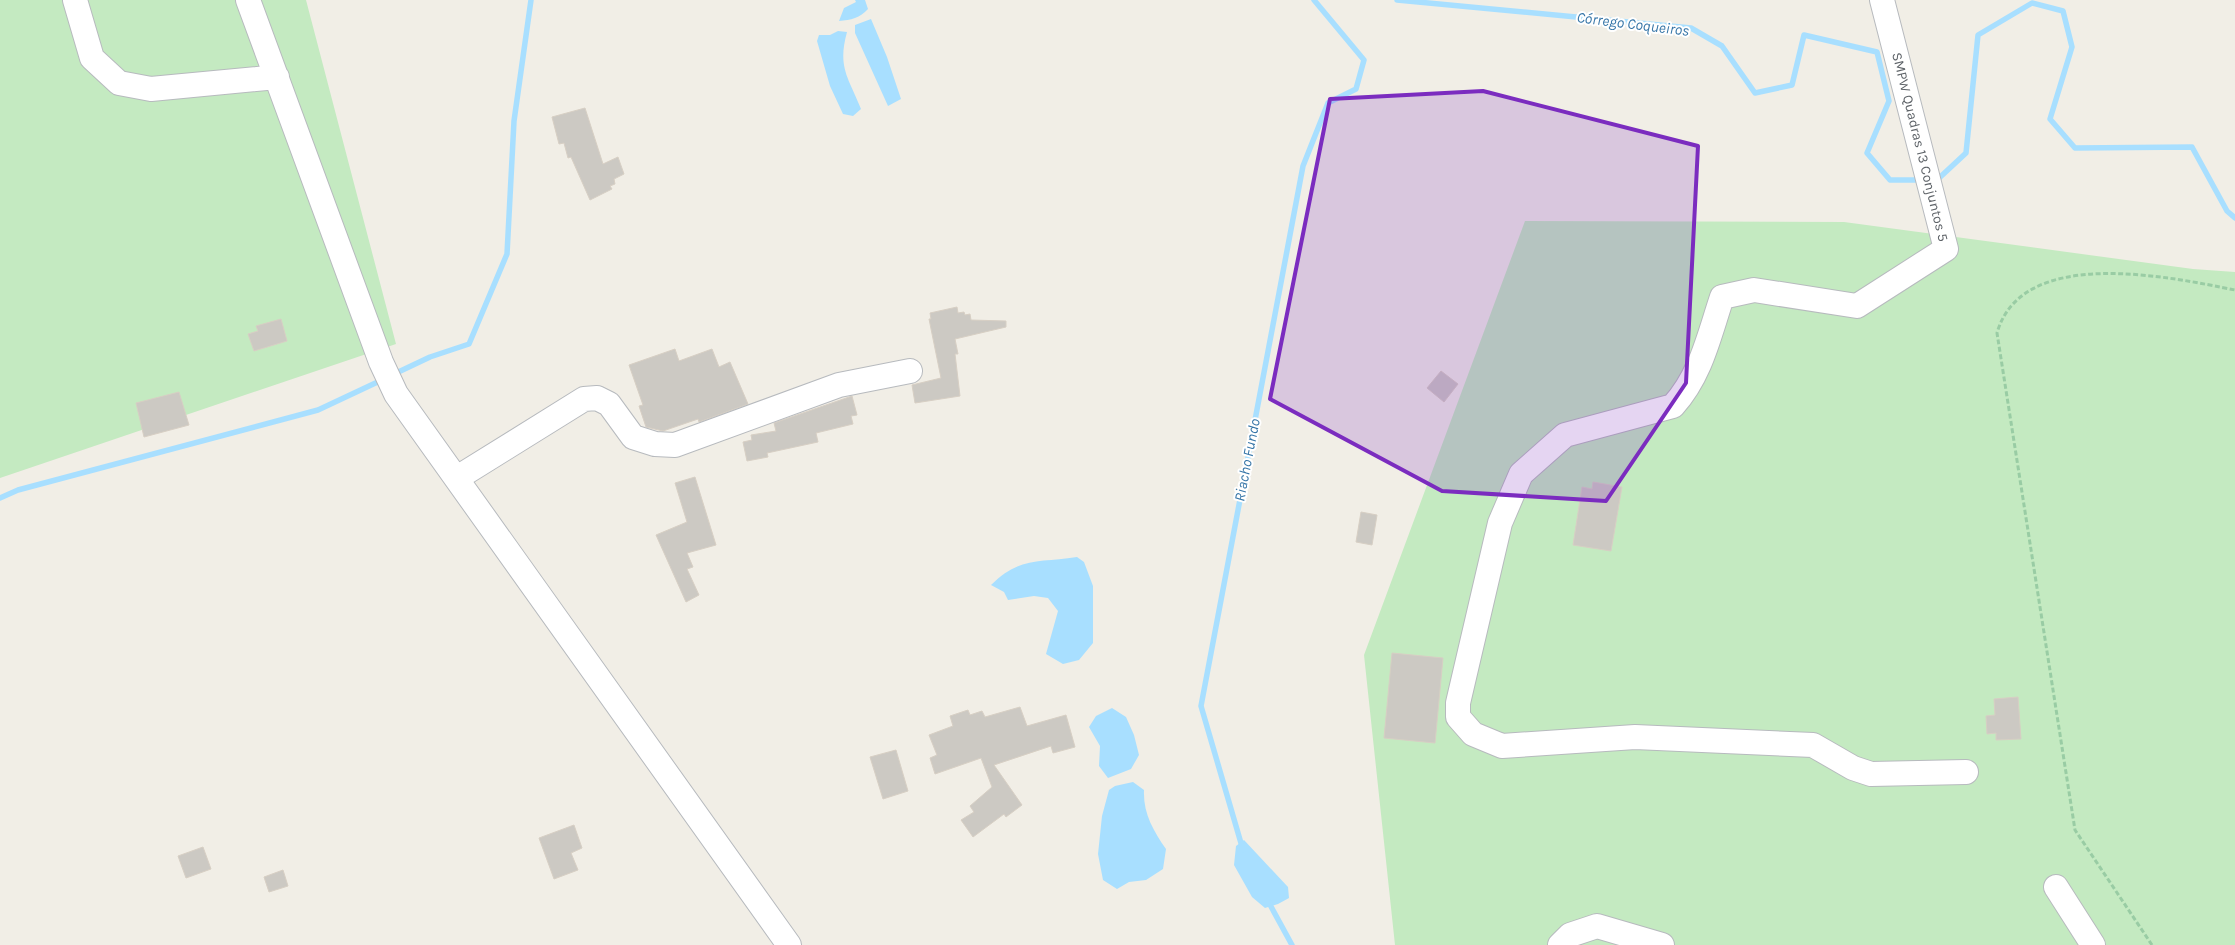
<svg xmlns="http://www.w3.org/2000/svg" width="2235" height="945" font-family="Karla,sans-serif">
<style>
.green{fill:#c4eac1}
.water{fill:#a8dfff}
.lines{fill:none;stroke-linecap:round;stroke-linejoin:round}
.stream{stroke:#a8dfff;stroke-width:5.5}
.building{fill:#ccc9c3;stroke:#d7cfc4}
.minor-casing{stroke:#b7babe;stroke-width:26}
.path{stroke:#99cca4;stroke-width:3;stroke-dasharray:5 2.5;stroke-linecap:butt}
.minor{stroke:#fff;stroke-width:24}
.marked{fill:#7b2cbf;fill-opacity:0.2;stroke:#7b2cbf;stroke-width:4;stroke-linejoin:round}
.labels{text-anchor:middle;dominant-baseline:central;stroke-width:4;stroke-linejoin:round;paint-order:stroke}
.street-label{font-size:14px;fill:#5e6368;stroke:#fff}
.water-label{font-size:15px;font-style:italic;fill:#3776a8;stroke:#fff}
</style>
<rect width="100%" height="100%" fill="#f1eee6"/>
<path class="green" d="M0,0H306L396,344L0,478Z
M1525,221L1844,222L2193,269L2235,272V945H1395L1364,655Z"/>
<path class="water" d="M855,0H865L868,9C860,18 851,20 839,21L844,8L856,2Z
M871,19L887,57L901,99L888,106L855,33V25Z
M838,31L847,32C837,68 849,78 861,109L853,116L843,114L830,86L817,41L819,35H830Z
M1077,557L1084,562L1093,586V643L1079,660L1063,664L1046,654L1058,611L1048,598L1034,596L1008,600L1004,592L991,585C1020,556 1040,563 1077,557Z
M1112,708L1126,717L1134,735L1139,755L1131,769L1108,778L1099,766L1100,746L1089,727L1096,716Z
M1133,782L1144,790C1143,813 1153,830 1166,849L1163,869L1146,880L1129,882L1117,889L1103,880L1098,854L1102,816L1109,790L1115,786Z
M1244,840L1288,887L1289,898L1278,904L1265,908L1252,897L1234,865L1236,846Z"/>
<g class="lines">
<path class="stream" d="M1397,0L1691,28L1722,46L1755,93L1792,85L1804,35L1877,52L1889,101L1867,153L1890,180H1924
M1933,180H1937L1966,153L1978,35L2032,3L2063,11L2072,47L2050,119L2075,148L2192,147L2227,211L2235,218
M392,375L430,357L469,344L507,254L514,121L531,0
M0,498L18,490L318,410L384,379
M1243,850L1201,706L1303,166L1328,103L1356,89L1364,60L1314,0
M1268,901L1292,945"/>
</g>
<path class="building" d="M585,108L603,164L618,157L624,174L614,179L615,184L610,186L612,189L590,200L571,157L568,158L564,143L559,144L552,117Z
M957,307L958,313L964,312L965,315L970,314L971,320L1006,321V327L955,339L958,354H955L960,396L915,403L912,385L941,378L929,319H931L930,313Z
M281,319L287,341L254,351L248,334L258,331L256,326Z
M675,349L679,361L712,349L719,367L730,362L748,404L699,422L698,419L663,431L646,427L639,406L643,405L629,365Z
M1441,371L1458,384L1444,402L1427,388Z
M179,392L189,425L144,437L136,403Z
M852,396L857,415L851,416L853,424L816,433L818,442L767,453L768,457L747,461L743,442L752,440L751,435L776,431L774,423Z
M695,477L716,545L687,553L693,567L687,569L699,595L686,602L656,535L687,522L675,483Z
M1593,482L1622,487L1611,551L1573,545L1582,487L1592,489Z
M1361,512L1377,515L1372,545L1356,542Z
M1392,653L1443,658L1435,743L1384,738Z
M2018,697L2021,739L1996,740V733L1987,734L1986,716L1995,715L1994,699Z
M1020,707L1027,726L1066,715L1075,747L1053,753L1051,746L994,765L1022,805L1006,817L1004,814L973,837L961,820L974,812L970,806L992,787L981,758L935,774L930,758L937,755L929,735L953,726L950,716L968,710L970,715L982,711L985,717Z
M896,750L908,791L883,799L870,757Z
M574,825L582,848L571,853L578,870L554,879L539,838Z
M203,847L211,869L186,878L178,856Z
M283,870L288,886L269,892L264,877Z"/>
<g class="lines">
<defs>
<path id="minor" d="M75,0L92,58L119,83L151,89L277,77
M248,0L381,362L396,394L789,945
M1882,0L1946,249L1857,306L1754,290L1722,297C1709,336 1701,375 1673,406L1565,435L1521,474L1500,523L1458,703V717L1473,734L1502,746L1635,737L1813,745L1853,768L1871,774L1966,772
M457,478L584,399L597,398L609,404L633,437L655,444L675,445L839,385L910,371
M2056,887L2093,945
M1560,945L1570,935L1597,926L1662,945"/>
</defs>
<use href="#minor" class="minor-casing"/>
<path class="path" d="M2152,945L2075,830L1997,333C2022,245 2170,277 2235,290"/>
<use href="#minor" class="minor"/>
</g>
<path class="marked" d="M1483,91L1698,146L1686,383L1606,501L1442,491L1270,399L1330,99Z"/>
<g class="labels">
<g class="street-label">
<text transform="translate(1920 147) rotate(76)">SMPW Quadras 13 Conjuntos 5</text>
</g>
<g class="water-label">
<text transform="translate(1633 24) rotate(7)">Córrego Coqueiros</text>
<text transform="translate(1247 460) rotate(-79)">Riacho Fundo</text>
</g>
</g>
</svg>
